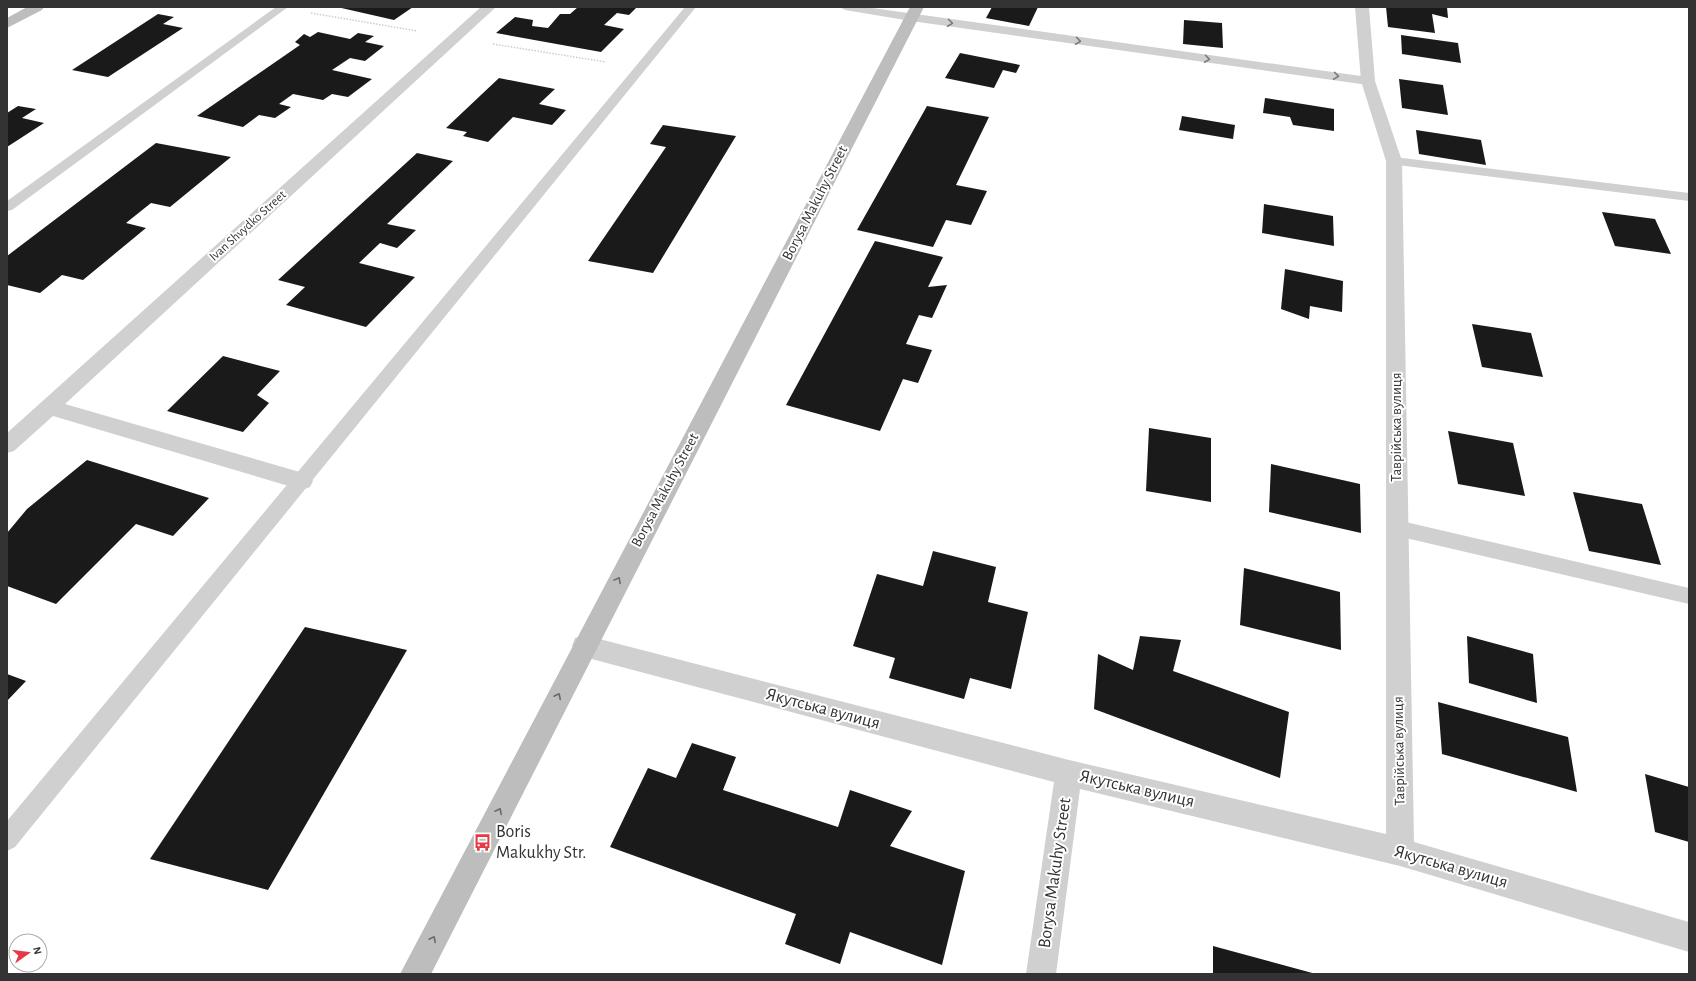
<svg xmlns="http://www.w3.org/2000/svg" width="1696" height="981" font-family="'Alegreya Sans',sans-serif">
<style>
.building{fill:#1a1a1a}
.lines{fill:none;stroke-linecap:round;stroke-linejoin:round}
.path{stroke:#cdcdcd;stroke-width:1.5;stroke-dasharray:1.5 1.5;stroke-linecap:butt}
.service{fill:#d0d0d0;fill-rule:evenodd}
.minor{fill:#d0d0d0;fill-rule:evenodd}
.secondary{fill:#bdbdbd;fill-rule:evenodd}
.oneway{stroke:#7a7a7a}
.oneway2{stroke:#6a6a6a}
.labels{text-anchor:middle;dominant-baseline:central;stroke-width:4;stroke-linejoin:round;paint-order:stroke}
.far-street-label{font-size:13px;fill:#333;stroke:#fff}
.street-label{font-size:15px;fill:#333;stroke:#fff}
.near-street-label{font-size:18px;fill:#333;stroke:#fff}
.near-poi-label{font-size:18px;fill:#333;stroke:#fff;text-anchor:start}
</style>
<rect width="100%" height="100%" fill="#fff"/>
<path class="building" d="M337,7H413L394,20Z
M578,7H637L629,15L617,13L604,25L624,29L601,52L496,33L515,17L533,20L532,26L548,28L560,14H570Z
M992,7H1038L1029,26L986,18Z
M1386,7H1447L1448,18L1432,14L1435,33L1388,27Z
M158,14L174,17L163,24L183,28L108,77L72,70Z
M1184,20L1222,23L1223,48L1183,44Z
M318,32L350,39L358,33L374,36L365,42L384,46L365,61L350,58L332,70L372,79L348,97L332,94L323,100L293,94L279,104L291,107L275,118L259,115L243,127L197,116L300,45L295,42L304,34L310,37Z
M1401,35L1458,43L1461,63L1402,54Z
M960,53L1020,65L1016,73L1003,70L994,88L945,78Z
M499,78L555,89L539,104L566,110L552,125L513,117L488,142L463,136L467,132L446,128Z
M1399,79L1443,85L1448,115L1402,108Z
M1265,98L1334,109V131L1293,125L1290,117L1263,113Z
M18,106L36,109L22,118L44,123L7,147V113Z
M927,106L989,117L956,185L987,191L971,225L946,220L933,247L857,230Z
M1182,116L1235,125L1233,139L1179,130Z
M663,125L736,136L653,273L588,261L666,147L650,144Z
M1416,130L1481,140L1486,165L1419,154Z
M156,143L231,157L170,207L151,203L126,223L146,228L83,280L62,275L40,293L7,285V256Z
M417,153L453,161L387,224L416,230L397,248L380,243L359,263L415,277L366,327L286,305L305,287L278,280Z
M1264,204L1333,216L1334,246L1262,233Z
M1602,212L1655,219L1671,254L1615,246Z
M875,241L943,257L928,287L947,285L932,318L919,315L906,344L932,350L918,383L903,379L880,431L786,405Z
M1285,269L1343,281L1342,312L1310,306L1309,319L1281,309Z
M1472,324L1531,333L1543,377L1482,367Z
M223,356L280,371L257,395L269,403L243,432L167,411Z
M1149,428L1211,438V502L1146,491Z
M1448,431L1513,443L1525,496L1458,484Z
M87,460L209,498L173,536L136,524L56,604L7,586V533L27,509Z
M1271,464L1360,484L1361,533L1269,512Z
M1573,492L1642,504L1661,565L1589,551Z
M933,551L996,567L988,602L1028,612L1011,689L970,678L964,699L889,678L895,658L853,646L877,574L923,586Z
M1244,568L1340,592L1341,650L1240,625Z
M305,627L407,650L268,890L150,859Z
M1140,636L1181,640L1173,671L1289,712L1280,778L1094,709L1098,654L1133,670Z
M1467,636L1533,654L1537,703L1469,683Z
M7,674L26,681L7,701Z
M1438,702L1568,737L1577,792L1442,754Z
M692,743L736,757L723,790L838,827L850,790L912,811L890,846L965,871L942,965L850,932L840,964L785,944L796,914L610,847L648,768L676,778Z
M1645,774L1689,787V842L1655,832Z
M1213,946L1316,974H1213Z"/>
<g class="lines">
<path class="path" d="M311,13L417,31
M493,44L606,62"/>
<path class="service" d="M276,7H288L12,210L7,211V201Z
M685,7H696L15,847L7,851V821Z
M840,7H865L1368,77L1374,81L1368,85L911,21L845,10Z
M1394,157L1689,193V201L1389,164L1387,161Z
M1397,520L1689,588V604L1397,536L1390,533L1388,528L1390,523Z"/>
<path class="minor" d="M481,7H496L65,404L310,475L313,481L310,487L302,490L53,416L14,451L7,453V433Z
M1355,7H1369L1375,81L1402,161L1414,842L1689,922V952L1400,866L1080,789L1056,974H1026L1054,782L584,657L575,654L572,646L575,638L584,635L1069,760L1386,834V161L1361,81Z"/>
<path class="secondary" d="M27,7H44L42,10L7,28V18Z
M910,7H924L431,974H400Z"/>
</g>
<defs><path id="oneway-chevron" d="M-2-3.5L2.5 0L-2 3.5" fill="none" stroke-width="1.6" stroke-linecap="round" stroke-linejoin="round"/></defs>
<g class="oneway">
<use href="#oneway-chevron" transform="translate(950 23) rotate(8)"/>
<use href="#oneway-chevron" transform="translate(1078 41) rotate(8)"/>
<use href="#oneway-chevron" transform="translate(1207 59) rotate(8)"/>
<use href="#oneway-chevron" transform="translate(1336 76) rotate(8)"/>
</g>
<g class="oneway2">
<use href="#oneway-chevron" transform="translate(618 580) rotate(-62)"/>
<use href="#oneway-chevron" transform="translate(558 696) rotate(-63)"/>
<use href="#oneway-chevron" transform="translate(499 811) rotate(-63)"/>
<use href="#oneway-chevron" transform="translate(433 939) rotate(-63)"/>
</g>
<defs>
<symbol id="bus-bare" viewBox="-9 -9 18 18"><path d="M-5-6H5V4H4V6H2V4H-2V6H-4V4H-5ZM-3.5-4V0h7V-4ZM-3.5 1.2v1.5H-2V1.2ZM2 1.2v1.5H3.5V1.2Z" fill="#e63946" stroke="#fff" stroke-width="2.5" paint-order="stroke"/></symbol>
</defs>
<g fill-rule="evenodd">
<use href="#bus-bare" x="470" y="830" width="25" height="25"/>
</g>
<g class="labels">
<g class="far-street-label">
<text transform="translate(248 226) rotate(-42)">Ivan Shvydko Street</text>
</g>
<g class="street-label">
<text transform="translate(815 203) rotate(-63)">Borysa Makuhy Street</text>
<text transform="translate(1396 427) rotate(-90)">Таврійська вулиця</text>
<text transform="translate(665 490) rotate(-62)">Borysa Makuhy Street</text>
<text transform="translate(1399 751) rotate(-91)">Таврійська вулиця</text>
</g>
<g class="near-street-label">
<text transform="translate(823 709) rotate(15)">Якутська вулиця</text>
<text transform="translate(1137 789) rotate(13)">Якутська вулиця</text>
<text transform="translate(1451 867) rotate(16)">Якутська вулиця</text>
<text transform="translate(1055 873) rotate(-82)">Borysa Makuhy Street</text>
</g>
<g class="near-poi-label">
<text x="496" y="832">Boris<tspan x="496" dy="21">Makukhy Str.</tspan></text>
</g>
</g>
<rect width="1696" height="981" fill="none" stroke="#333333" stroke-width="16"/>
<g transform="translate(28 953) rotate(76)"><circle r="19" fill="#ffffff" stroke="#adadad"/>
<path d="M0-3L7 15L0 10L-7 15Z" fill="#e63946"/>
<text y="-6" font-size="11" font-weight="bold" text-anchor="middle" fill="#333333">N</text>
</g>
</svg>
